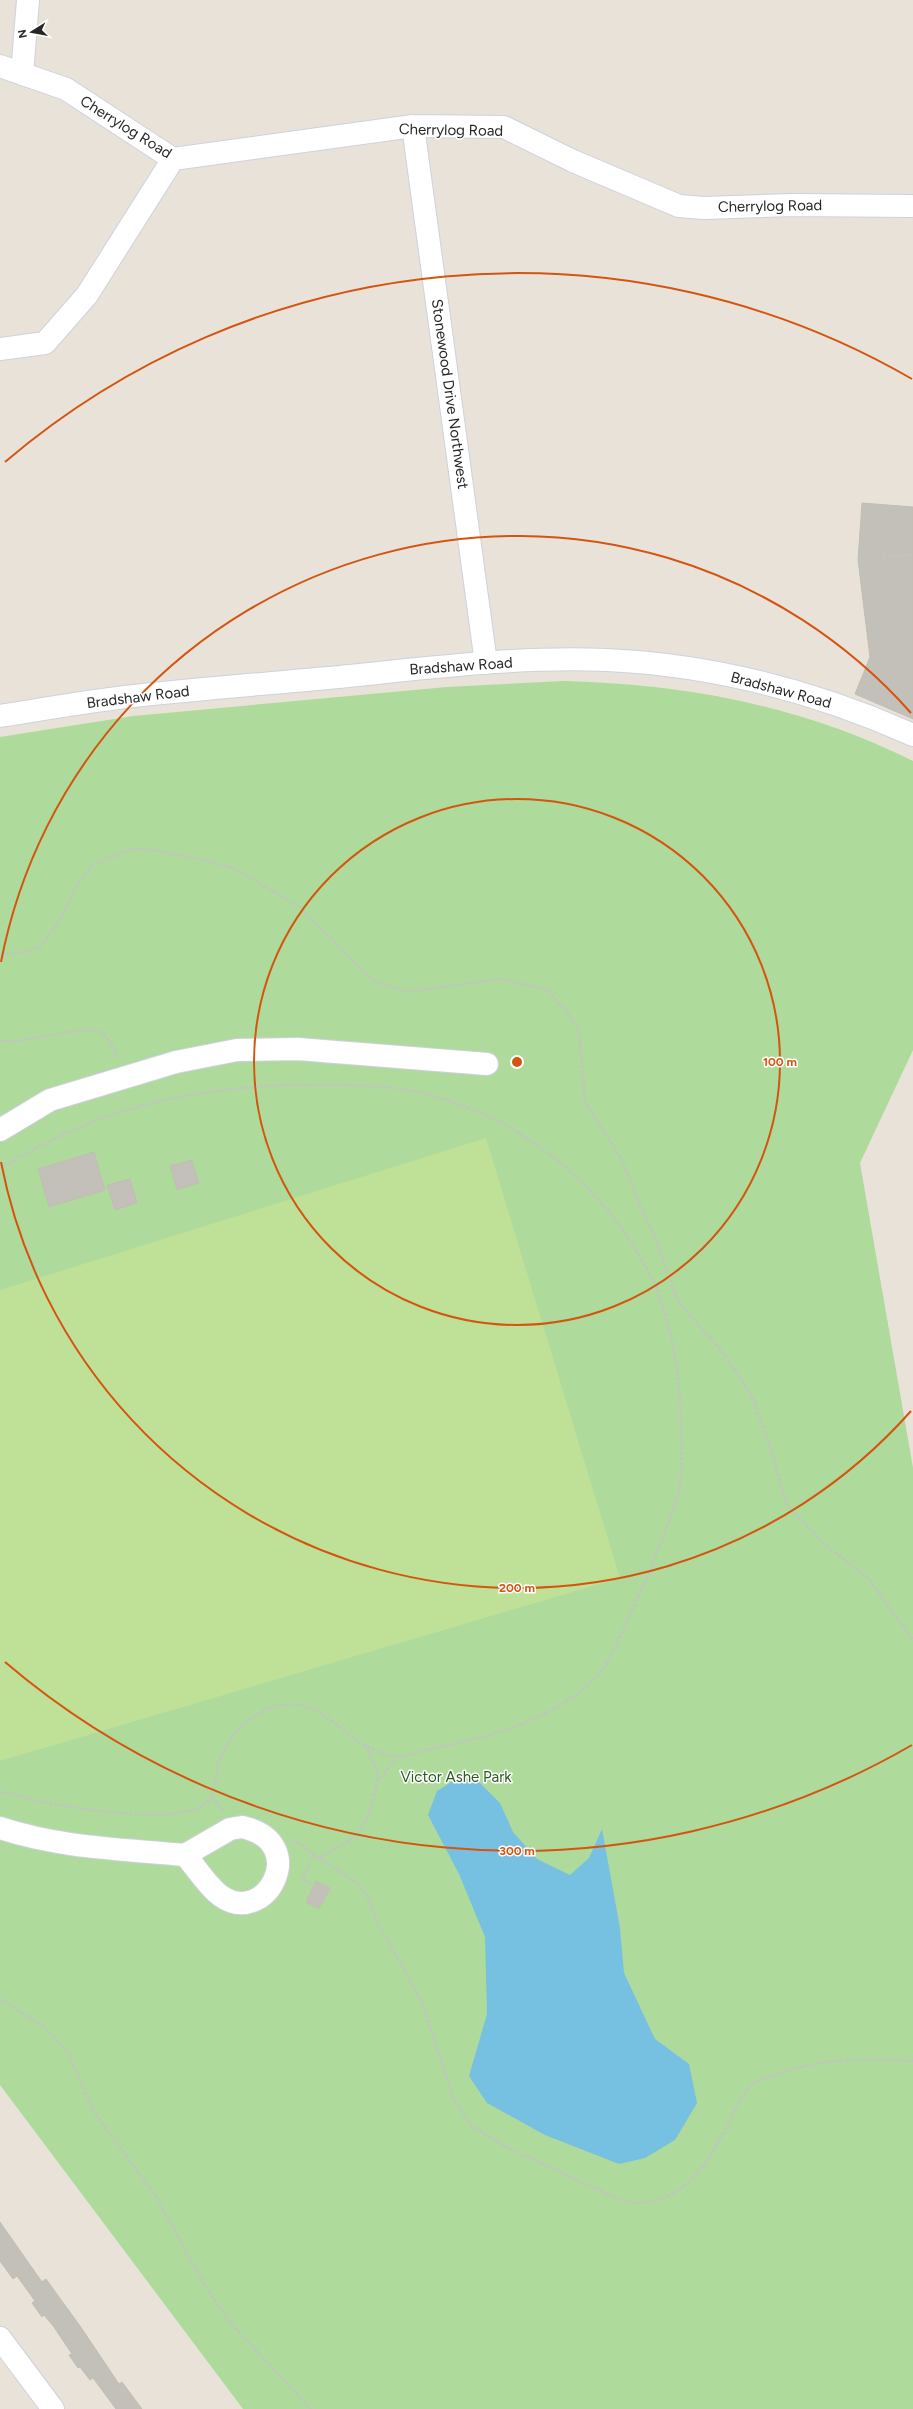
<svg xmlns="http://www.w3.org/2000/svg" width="913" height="2409" font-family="Figtree,sans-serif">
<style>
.green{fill:#aeda9b}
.pitch{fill:#bfe097}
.water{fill:#76c0e1}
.building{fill:#c3bfb9;stroke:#c3beb4}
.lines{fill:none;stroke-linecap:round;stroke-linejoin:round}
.minor-casing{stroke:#cfd1de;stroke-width:24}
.path{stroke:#c3c3c3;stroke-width:2.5;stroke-dasharray:3 2;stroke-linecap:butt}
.minor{stroke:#fff;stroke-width:22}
.ring{fill:none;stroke:#d5540f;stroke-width:2}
.labels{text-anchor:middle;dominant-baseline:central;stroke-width:3;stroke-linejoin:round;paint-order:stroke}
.street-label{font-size:15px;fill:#272727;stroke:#fff}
.park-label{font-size:15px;fill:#2a5b20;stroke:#fff}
.centre{fill:#d5540f;stroke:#fff;stroke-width:2}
.ring-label{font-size:12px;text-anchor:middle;font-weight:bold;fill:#d5540f;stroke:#fff;stroke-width:3;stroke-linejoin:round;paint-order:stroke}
</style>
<rect width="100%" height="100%" fill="#e8e2d9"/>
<path class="green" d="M564,681C685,684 804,706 913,761V1050L860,1163L913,1468V2409H243L0,2085V737L133,716L447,687Z"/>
<path class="pitch" d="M486,1138L620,1578L0,1761V1290Z"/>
<path class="water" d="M458,1778L478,1781L500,1803L513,1832L537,1859L570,1875L589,1858L602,1829L620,1928L624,1973L655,2039L689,2064L697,2103L675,2140L645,2158L619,2164L545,2135L487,2103L469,2076L487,2014L485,1937L459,1874L428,1815L437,1791Z"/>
<path class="building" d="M862,503L913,507V719L855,694L870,657L858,560Z
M94,1152L105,1190L49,1207L38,1169Z
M192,1160L199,1183L177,1190L170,1166Z
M130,1179L137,1203L115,1210L107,1185Z
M316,1881L330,1888L319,1909L306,1902Z
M0,2222L42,2282L46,2279L80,2326L119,2384L122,2382L142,2409H116L93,2378L90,2380L80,2367L78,2368L69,2355L72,2354L54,2327L44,2315L42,2317L32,2303L35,2301L17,2276L13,2279L0,2261Z"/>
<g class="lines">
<defs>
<path id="minor" d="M0,66L66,89L173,159L413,126L504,127L573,161L679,206L704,208L792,205L911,206
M22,74L28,0
M413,126L486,663
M0,349L45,343L87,295L173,159
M0,716C44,709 89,701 134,696C198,689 263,684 328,678C421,669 514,656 607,660C713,665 817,692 913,735
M0,1130L50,1100L176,1062L237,1050L298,1049L487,1064
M242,1827C312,1842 266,1928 221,1896C208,1887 196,1867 185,1855L230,1829Z
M0,1828C60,1848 123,1849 185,1855
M0,2338L53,2409"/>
</defs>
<use href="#minor" class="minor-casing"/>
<path class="path" d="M883,550L884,556L913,555
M0,954L26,952L41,946L59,922L75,889L92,865L129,850L147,849L208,861L235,869L299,906L372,980L407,992L501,979L547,990L570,1016L579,1031L585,1102L623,1162L641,1208L655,1236L678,1302L722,1351L752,1396L771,1450L787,1505L827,1546L869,1579L913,1640
M0,1041C25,1044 85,1024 100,1032C110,1038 115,1050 118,1060
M0,1168C27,1153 55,1138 83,1126C158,1095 240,1084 320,1085C351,1085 383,1085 413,1091C509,1111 591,1173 640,1257C646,1267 653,1278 657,1290C674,1334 680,1380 681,1427C681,1447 683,1472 679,1492C677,1501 673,1510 670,1518C661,1542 653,1565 642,1588C631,1611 616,1652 601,1671C584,1694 559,1707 533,1719C500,1735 462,1742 426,1750C418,1752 407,1757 399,1757C390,1757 372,1749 364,1745C336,1729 320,1700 283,1705C252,1710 227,1735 218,1765C215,1776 216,1791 209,1800C184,1832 35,1803 0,1791
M366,1746L377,1771L378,1781
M211,1798L224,1811
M292,1839L319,1858L348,1842L361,1830L369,1813L378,1781L398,1757
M314,1855L302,1879L314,1886
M319,1858L358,1884L367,1896L379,1925L422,2002L453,2098L471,2125L502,2145L623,2201C678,2213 708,2164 729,2123C735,2111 741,2095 750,2086C757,2080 769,2077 778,2074C826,2057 863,2059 913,2061
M0,1999L45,2027L68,2053L94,2112L155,2195L209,2292L234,2327L311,2409"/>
<use href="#minor" class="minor"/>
</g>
<g class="ring">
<circle cx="517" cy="1062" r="263"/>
<path d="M911 1411A526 526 0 0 1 1 1162M1 962A526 526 0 0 1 911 713"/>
<path d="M912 1745A789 789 0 0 1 5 1662M5 462A789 789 0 0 1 912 379"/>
</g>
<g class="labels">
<g class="street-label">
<text transform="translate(126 127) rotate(32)">Cherrylog Road</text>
<text transform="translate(451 130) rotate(1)">Cherrylog Road</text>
<text transform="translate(770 206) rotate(-1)">Cherrylog Road</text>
<text transform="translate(450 394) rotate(82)">Stonewood Drive Northwest</text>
<text transform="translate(461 666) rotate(-4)">Bradshaw Road</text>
<text transform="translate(781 690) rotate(15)">Bradshaw Road</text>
<text transform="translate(138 697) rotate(-7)">Bradshaw Road</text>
</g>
<g class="park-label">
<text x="456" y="1777">Victor Ashe Park</text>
</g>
</g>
<circle cx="517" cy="1062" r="6" class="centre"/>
<g class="ring-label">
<text x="780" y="1066">100 m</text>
<text x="517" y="1592">200 m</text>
<text x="517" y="1855">300 m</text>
</g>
<g transform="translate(32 32) rotate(259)" stroke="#ffffff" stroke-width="3" paint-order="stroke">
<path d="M0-3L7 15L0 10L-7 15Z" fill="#272727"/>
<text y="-6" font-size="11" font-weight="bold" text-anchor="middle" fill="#272727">N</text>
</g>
</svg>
